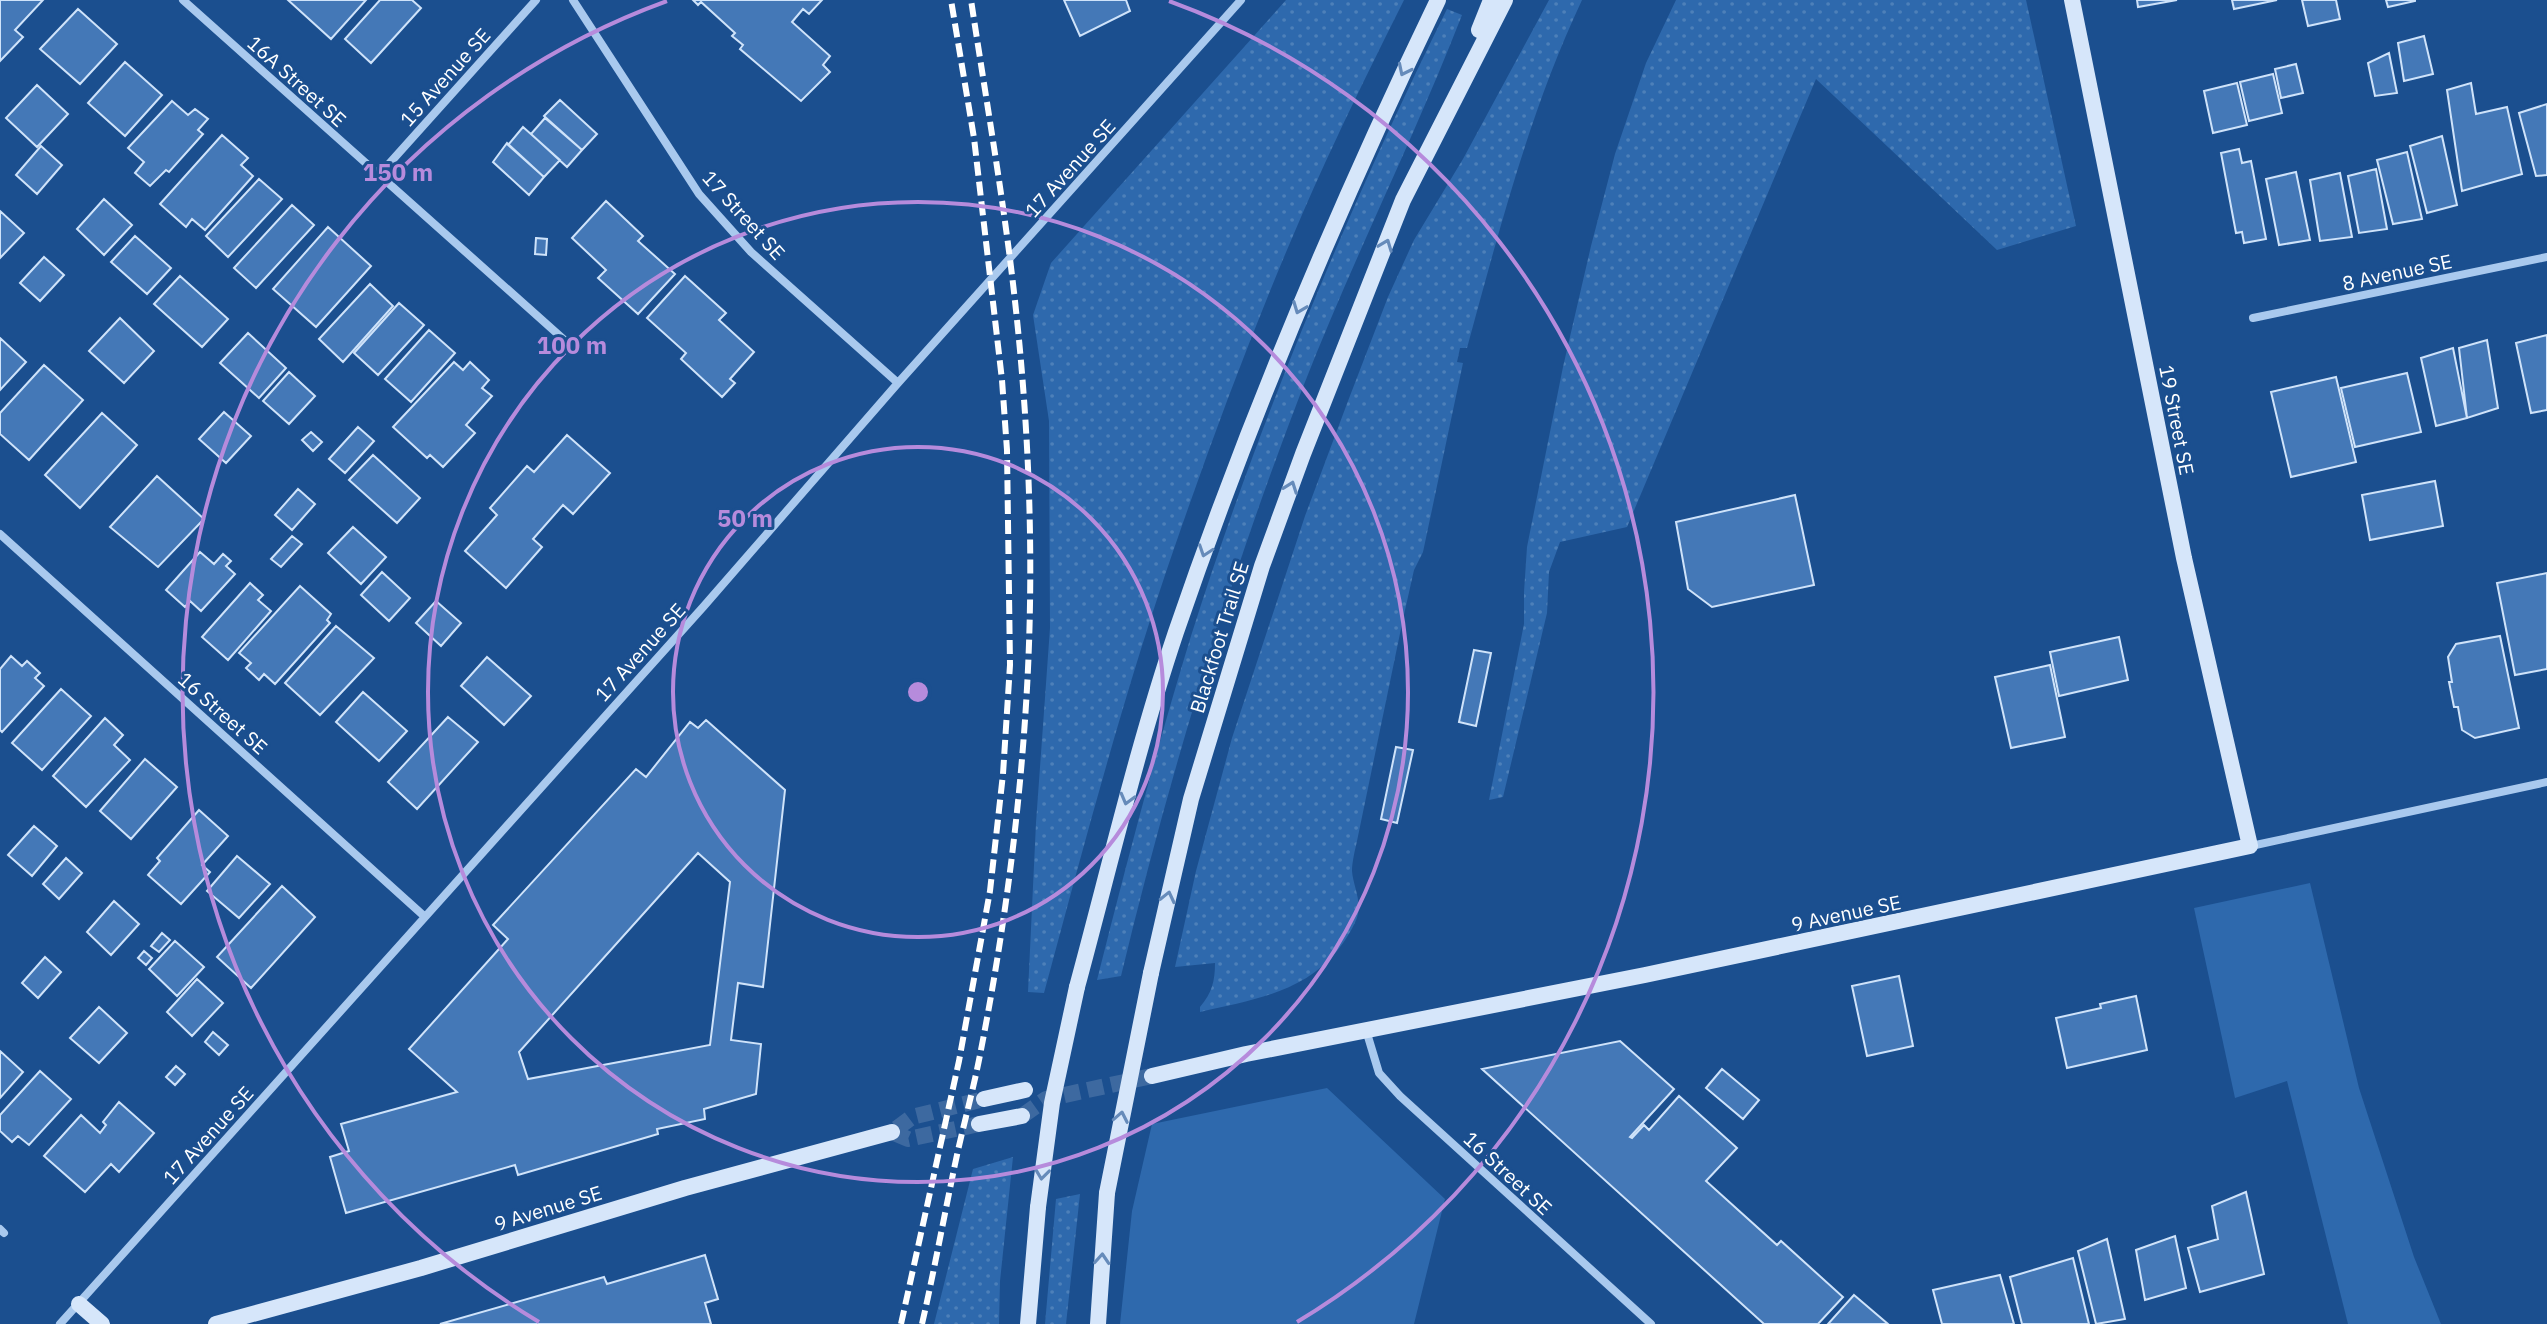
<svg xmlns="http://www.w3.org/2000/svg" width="2547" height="1324" font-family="'IBM Plex Sans',sans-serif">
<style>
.grass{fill:url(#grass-dots)}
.park{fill:#2e69ad}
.building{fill:#4478b7;stroke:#cfe3fa;stroke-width:2;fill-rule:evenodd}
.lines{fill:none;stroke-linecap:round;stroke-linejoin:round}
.secondary-tunnel{stroke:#3d69a0;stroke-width:16;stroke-dasharray:16 8;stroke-linecap:butt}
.street{stroke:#a9c9ee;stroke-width:8}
.secondary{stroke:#d6e6fa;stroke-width:16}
.rail{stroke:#fff;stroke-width:6;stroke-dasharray:14 6;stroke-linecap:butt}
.secondary-bridge{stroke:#d6e6fa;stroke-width:16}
.oneway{stroke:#668bba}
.ring{fill:none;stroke:#b68bdc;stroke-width:4}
.labels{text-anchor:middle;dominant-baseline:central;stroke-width:6;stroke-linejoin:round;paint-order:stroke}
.street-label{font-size:20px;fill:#fff;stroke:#1b4f8f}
.centre{fill:#b68bdc;stroke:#1b4f8f;stroke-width:4}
.ring-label{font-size:24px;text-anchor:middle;font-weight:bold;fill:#b68bdc;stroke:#1b4f8f;stroke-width:6;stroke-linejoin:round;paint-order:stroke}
</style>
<defs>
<pattern id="grass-dots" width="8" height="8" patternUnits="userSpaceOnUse" patternTransform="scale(2)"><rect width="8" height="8" fill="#2e69ad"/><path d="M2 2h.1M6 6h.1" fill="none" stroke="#4d80b9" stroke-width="1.8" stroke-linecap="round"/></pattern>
</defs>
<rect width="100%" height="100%" fill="#1b4f8f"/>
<path class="grass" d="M1286,0H1404C1377,54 1350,108 1325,163C1269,286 1221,413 1177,540C1125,689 1085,841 1044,993L1028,992L1036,823L1050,628L1049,421L1033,315L1051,263Z
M1549,0H1582C1530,110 1499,231 1467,348H1460L1457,362L1463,363L1423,552L1414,570L1403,619L1357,841C1355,850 1352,862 1352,871C1353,885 1361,899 1358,914C1355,926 1345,941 1337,951C1303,993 1251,1000 1200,1012V1007C1212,993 1215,981 1215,963L1175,967L1196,871L1232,738L1305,516L1348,401L1388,297L1414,240L1463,159Z
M1676,0H2026L2076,226L1997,250L1816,79L1627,527L1560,542L1549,572L1547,613L1503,797L1489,800L1524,624V592L1527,547L1563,367L1591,246L1615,154L1646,63Z
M1447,9L1462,15C1413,141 1352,261 1303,387C1229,579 1169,776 1121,976L1097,980C1126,865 1156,750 1191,636C1259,421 1347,211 1447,9Z
M1013,1157L1000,1281L999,1324H934L973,1169Z
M1080,1194L1066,1324H1045L1056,1199Z"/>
<path class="park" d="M2310,883L2359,1088L2414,1257L2441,1324H2348L2287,1081L2235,1098L2194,908Z
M1327,1088L1445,1199L1414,1324H1120L1132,1211L1152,1124Z"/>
<path class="building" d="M0,0H43L15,30L23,37L0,61Z
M288,0H366L331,39Z
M380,0H412L421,8L371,63L345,39Z
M693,0H822L809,14L803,9L792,22L830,56L823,65L830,72L801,101L740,49L743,45L732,36L735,33L701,2L698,5Z
M1064,0H1126L1130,11L1080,36Z
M2137,0H2177L2138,7Z
M2232,0H2277L2234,9Z
M2302,0H2336L2340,19L2308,26Z
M2386,0H2415V1L2388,7Z
M78,9L117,44L80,84L40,49Z
M2424,36L2433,74L2404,81L2398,43Z
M2389,53L2397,93L2375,96L2368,63Z
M125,62L162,95L125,136L88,103Z
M2296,64L2303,93L2281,98L2275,69Z
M2273,74L2282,113L2249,121L2240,82Z
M2237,83L2247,125L2213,133L2204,91Z
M2471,83L2476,114L2507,107L2522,174L2462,191L2447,90Z
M37,85L68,114L37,147L6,118Z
M560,100L597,134L582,150L544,116Z
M172,101L188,115L195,109L208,119L198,130L203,134L169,172L166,170L150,186L135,173L144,162L128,148Z
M2547,104V175L2536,176L2519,113Z
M545,118L582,150L567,167L531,134Z
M523,127L560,160L544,177L508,145Z
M222,135L248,158L241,165L253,176L205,230L192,219L186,227L160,204Z
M2442,136L2457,205L2427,213L2410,146Z
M507,143L544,177L529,195L493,162Z
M41,146L62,165L37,194L16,175Z
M2239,149L2242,163L2251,161L2266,239L2244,243L2242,232L2236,233L2221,153Z
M2407,152L2422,219L2393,224L2377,160Z
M2376,169L2387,229L2359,233L2348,176Z
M2296,172L2310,240L2279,245L2266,179Z
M2340,173L2352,237L2320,241L2310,180Z
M259,179L282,199L228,257L206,236Z
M104,199L132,225L104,255L77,229Z
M606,201L643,236L638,241L675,274L638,314L598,278L606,270L572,238Z
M292,205L314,225L256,288L234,268Z
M0,211L24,233L0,258Z
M328,227L371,266L316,327L273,289Z
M135,236L171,268L147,294L111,262Z
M536,238L547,239L546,255L535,254Z
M44,257L64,275L40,301L20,283Z
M180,276L228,319L202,347L154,304Z
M685,276L726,313L719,320L754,352L730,379L735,383L722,397L681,359L686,353L647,318Z
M370,284L393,306L343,362L319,339Z
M399,303L424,325L378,375L354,353Z
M120,318L154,351L124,383L89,351Z
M429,330L455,353L411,402L385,379Z
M248,333L286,368L259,398L220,363Z
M2547,335V410L2531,413L2516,343Z
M0,338L26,362L0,390Z
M2487,340L2498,408L2467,418L2459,348Z
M2453,348L2467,418L2436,426L2421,358Z
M454,362L463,370L470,362L489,380L482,388L492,396L466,425L475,433L443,467L430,455L427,458L393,427Z
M44,365L83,400L29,460L0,434V413Z
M289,372L315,396L289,424L263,401Z
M2407,373L2421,432L2355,447L2341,388Z
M2336,377L2356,462L2291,477L2271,392Z
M224,412L251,436L226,463L199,439Z
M102,413L137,445L80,508L45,475Z
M358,427L374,441L345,473L329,459Z
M311,432L322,442L313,451L302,440Z
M567,435L610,473L573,514L563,505L533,539L542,547L506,588L465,551L497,515L490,508L527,466L534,472Z
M373,455L420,498L397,523L349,480Z
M157,476L204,519L158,567L110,527Z
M2435,481L2443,526L2370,540L2362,495Z
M298,489L315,504L292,530L275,515Z
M1795,495L1814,585L1712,607L1688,589L1676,522Z
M353,527L386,557L361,584L328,553Z
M292,536L302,544L281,567L271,559Z
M200,552L214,564L223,554L231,561L226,566L235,574L201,611L190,601L185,607L166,590Z
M382,572L410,598L389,621L361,595Z
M2547,573V669L2515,675L2497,583Z
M250,583L263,595L258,600L271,611L228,660L202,637Z
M300,586L331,614L327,620L330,623L275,684L264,674L259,680L246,668L251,663L239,653Z
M436,601L461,623L441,646L416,623Z
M336,626L374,658L320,715L285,683Z
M2500,636L2519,728L2475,738L2462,730L2458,707H2454L2449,682H2452L2448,657L2456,644Z
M2119,637L2128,680L2059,696L2050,652Z
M1474,650L1491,653L1476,726L1459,722Z
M11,656L22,666L27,661L40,673L35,678L44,686L2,732L0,730V669Z
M487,657L531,696L504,725L461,686Z
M2050,665L2065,737L2011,748L1995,677Z
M61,689L91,716L42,770L12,743Z
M363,692L407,731L379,761L336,722Z
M448,717L478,742L417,809L388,782Z
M105,718L123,735L114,745L130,760L86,807L53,776Z
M706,720L785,790L763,987L738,983L731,1040L761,1044L756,1094L704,1109L705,1119L657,1129L658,1134L518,1175L515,1165L346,1213L330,1157L349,1151L341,1124L457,1092L409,1049L508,939L493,925L636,769L646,777L690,722L698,728ZM698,853L730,882L710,1045L528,1079L519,1052Z
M1396,747L1413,750L1397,823L1381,819Z
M145,759L177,787L131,839L100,811Z
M199,810L228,836L202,865L210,872L181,904L148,875L160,861L157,858Z
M34,826L57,846L32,876L8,855Z
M237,856L270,884L239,918L207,891Z
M66,858L82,873L59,899L43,884Z
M282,886L315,917L251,988L217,957Z
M114,901L139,924L111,955L87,932Z
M162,933L170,940L159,952L151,946Z
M175,941L204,967L177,996L149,969Z
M144,951L152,958L146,965L138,958Z
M45,957L61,972L38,998L22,983Z
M1899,976L1913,1046L1867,1056L1852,986Z
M197,979L223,1003L192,1036L167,1012Z
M2136,996L2147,1050L2067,1068L2056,1018L2101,1008L2100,1004Z
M99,1007L127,1033L99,1063L70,1038Z
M213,1032L228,1045L219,1055L205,1042Z
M1620,1041L1674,1089L1630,1137L1632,1138L1644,1125L1649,1130L1679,1096L1737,1148L1706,1181L1777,1245L1781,1241L1843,1297L1818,1324H1764L1482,1069Z
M0,1051L23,1072L0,1098Z
M176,1066L185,1074L175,1085L166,1077Z
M1722,1069L1759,1100L1743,1119L1706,1088Z
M40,1071L71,1099L29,1145L18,1136L12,1142L0,1131V1115Z
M119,1102L154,1133L119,1172L111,1164L85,1192L44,1156L81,1115L100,1133L106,1125L103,1122Z
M2246,1192L2264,1274L2200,1292L2188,1248L2218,1239L2212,1206Z
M2175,1236L2186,1288L2145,1300L2136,1250Z
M2107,1239L2125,1319L2096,1324L2078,1251Z
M705,1255L718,1299L705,1303L711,1324H440L604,1277L607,1284Z
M2073,1258L2089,1324H2022L2010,1277Z
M2000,1275L2014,1324H1942L1933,1290Z
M1854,1295L1888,1324H1828Z"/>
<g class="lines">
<path class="secondary-tunnel" d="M1022,1116L1046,1099L1152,1076
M979,1124L908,1139L892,1132L912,1117L984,1099"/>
<path class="street" d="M183,0L570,345
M573,0L699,194L751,252L898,383
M379,175L536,0
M2253,318L2547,257
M0,534L424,916
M2251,846L2547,782
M1366,1030L1379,1073L1400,1096L1651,1324
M0,1229L4,1233
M60,1324L704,606L898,383L1241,0"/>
<path class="secondary" d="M1479,30L1491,0
M1151,973L1191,799L1262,566L1303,454L1403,200L1505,0
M1077,987C1109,869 1137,748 1176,632C1250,416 1339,205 1438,0
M1152,1076L1246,1054L1645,975L2250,846L2184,558L2072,0
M984,1099L1025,1090
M979,1124L1022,1116
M79,1304L102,1324
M216,1324L421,1268L685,1188L892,1132
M1028,1324L1038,1207
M1098,1324L1107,1193"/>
<path class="rail" d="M901,1324L959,1061L990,891L1003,774L1010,665L1007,450L1002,380L974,138L951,0
M922,1324C933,1276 942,1227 952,1179C960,1137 972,1096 980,1055C1004,933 1020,812 1027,688C1035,546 1028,401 1010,259C999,173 984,86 971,0"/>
<path class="secondary-bridge" d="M1107,1193L1151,973
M1038,1207L1052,1103L1077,987"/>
</g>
<defs><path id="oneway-chevron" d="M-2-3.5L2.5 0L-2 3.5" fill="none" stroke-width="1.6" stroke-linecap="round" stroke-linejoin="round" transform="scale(2)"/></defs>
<g class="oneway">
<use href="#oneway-chevron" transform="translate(1404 70) rotate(116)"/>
<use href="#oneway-chevron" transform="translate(1386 245) rotate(-69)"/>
<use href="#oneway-chevron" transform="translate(1299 308) rotate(111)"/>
<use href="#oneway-chevron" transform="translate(1291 487) rotate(-70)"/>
<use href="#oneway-chevron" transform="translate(1205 551) rotate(109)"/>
<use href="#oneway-chevron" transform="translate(1127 799) rotate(105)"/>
<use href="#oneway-chevron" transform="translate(1168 897) rotate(-77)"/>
<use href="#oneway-chevron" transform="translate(1121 1117) rotate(-79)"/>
<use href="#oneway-chevron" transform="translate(1042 1174) rotate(97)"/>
<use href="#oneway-chevron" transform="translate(1102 1259) rotate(-86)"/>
</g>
<g class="ring">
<circle cx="918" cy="692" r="245"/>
<circle cx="918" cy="692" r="490"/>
<path d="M539 1322A735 735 0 0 1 667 1M1169 1A735 735 0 0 1 1297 1322"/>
</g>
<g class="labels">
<g class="street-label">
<text transform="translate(445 77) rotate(-48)">15 Avenue SE</text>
<text transform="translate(297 81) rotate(42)">16A Street SE</text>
<text transform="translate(1070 168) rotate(-48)">17 Avenue SE</text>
<text transform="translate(744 215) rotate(48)">17 Street SE</text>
<text transform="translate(2397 272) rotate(-12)">8 Avenue SE</text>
<text transform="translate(2177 420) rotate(79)">19 Street SE</text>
<text transform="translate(1219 637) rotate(-73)">Blackfoot Trail SE</text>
<text transform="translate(640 652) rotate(-48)">17 Avenue SE</text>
<text transform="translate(223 713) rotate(42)">16 Street SE</text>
<text transform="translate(1846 913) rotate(-12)">9 Avenue SE</text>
<text transform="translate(208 1135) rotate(-48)">17 Avenue SE</text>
<text transform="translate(1508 1173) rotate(43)">16 Street SE</text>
<text transform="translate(548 1208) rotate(-17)">9 Avenue SE</text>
</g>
</g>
<circle cx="918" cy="692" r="12" class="centre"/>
<g class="ring-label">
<text x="398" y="181">150 m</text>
<text x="572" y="354">100 m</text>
<text x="745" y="527">50 m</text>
</g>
</svg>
